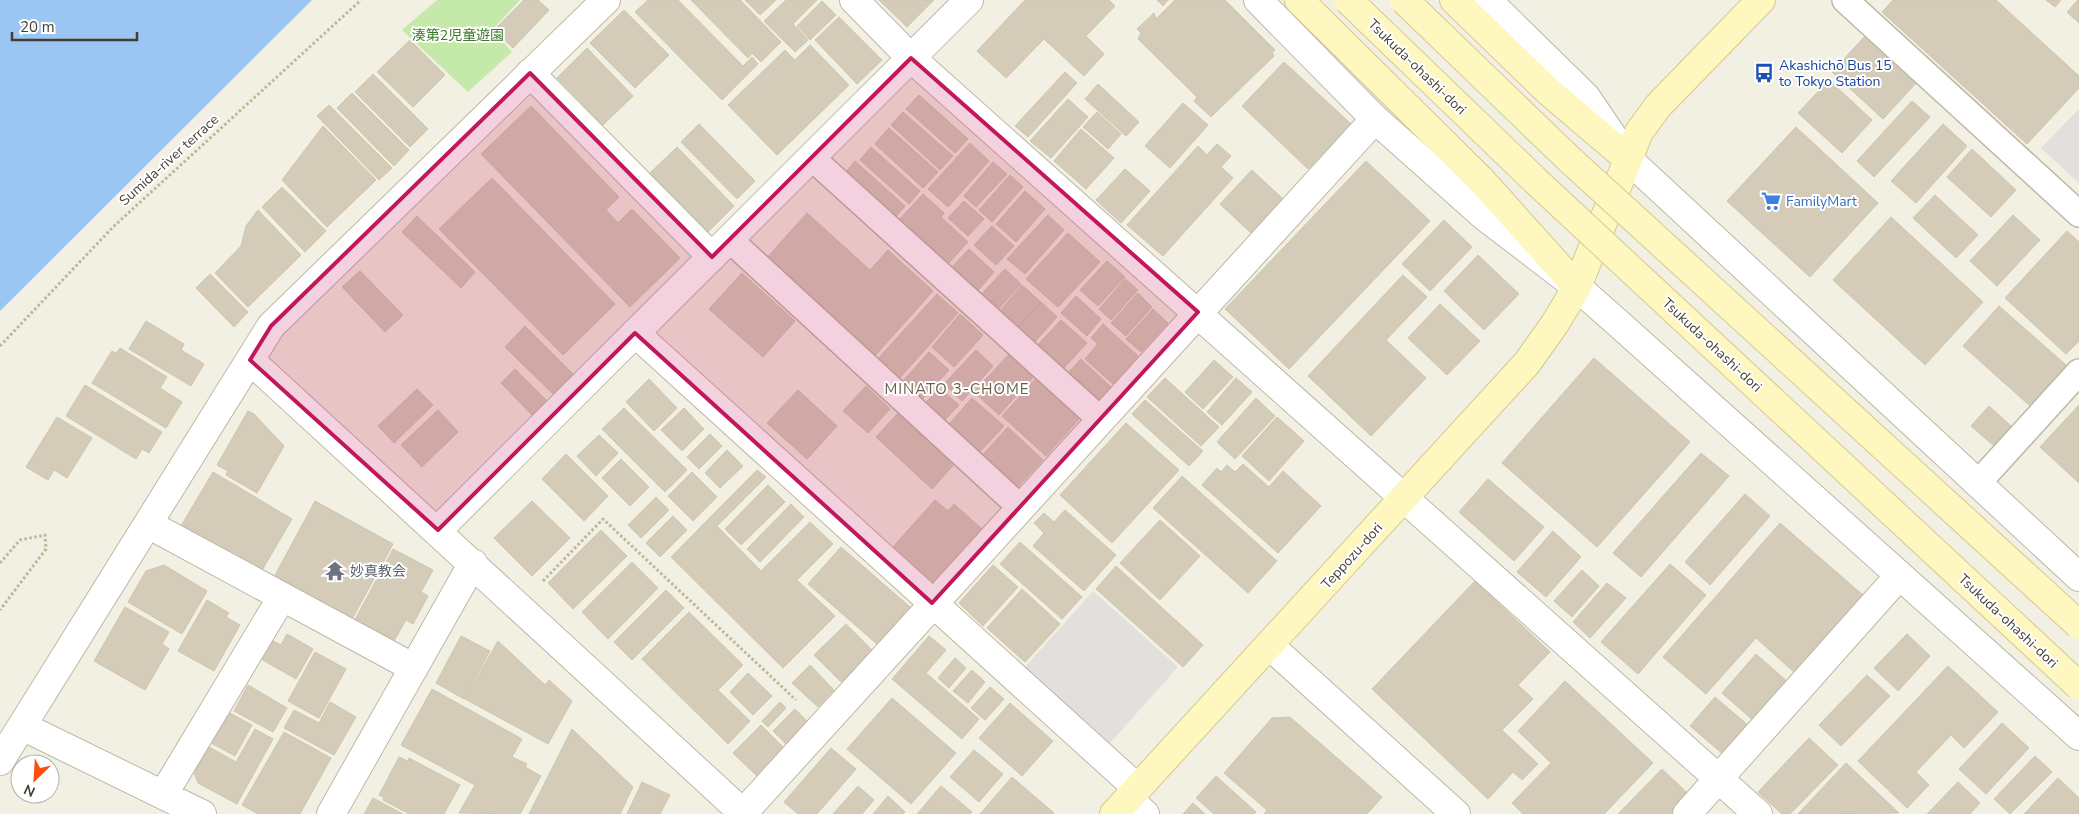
<svg xmlns="http://www.w3.org/2000/svg" width="2079" height="814" font-family="'Nunito Sans','Noto Sans JP',sans-serif">
<style>
.green{fill:#c5e9a9}
.parking{fill:#e2e0dc}
.water{fill:#9bc5f2}
.building{fill:#d4ccb8;stroke:#cfc5ab}
.lines{fill:none;stroke-linecap:round;stroke-linejoin:round}
.lane-casing{stroke:#beb8a5;stroke-width:28}
.street-casing{stroke:#beb8a5;stroke-width:30}
.secondary-casing{stroke:#d4ca90;stroke-width:30}
.path{stroke:#c0b696;stroke-width:3;stroke-dasharray:2.5 2.5;stroke-linecap:butt}
.lane{stroke:#fff;stroke-width:25}
.street{stroke:#fff;stroke-width:28}
.secondary{stroke:#fff7c0;stroke-width:28}
.secondary-bridge-casing{stroke:#d4ca90;stroke-width:30;stroke-linecap:butt}
.secondary-bridge{stroke:#fff7c0;stroke-width:28}
.marked{fill:#c2185b;fill-opacity:0.2;stroke:#c2185b;stroke-width:4;stroke-linejoin:round}
.labels{text-anchor:middle;dominant-baseline:central;stroke-width:4;stroke-linejoin:round;paint-order:stroke}
.park-label{font-size:14px;fill:#3b7725;stroke:#fff}
.transit-label{font-size:14px;fill:#164399;stroke:#fff;text-anchor:start}
.street-label{font-size:14px;fill:#443f33;stroke:#fff}
.shop-label{font-size:14px;fill:#366cbe;stroke:#fff;text-anchor:start}
.worship-label{font-size:14px;fill:#5b616d;stroke:#fff;text-anchor:start}
.neighbourhood-label{font-size:15px;letter-spacing:1px;fill:#675f4a;stroke:#fff}
</style>
<rect width="100%" height="100%" fill="#f2efe3"/>
<path class="green" d="M437,0H520L492,30L512,52L468,92L402,30Z"/>
<path class="parking" d="M2079,109V183L2041,148Z
M1093,591L1178,667L1110,743L1025,667Z"/>
<path class="water" d="M0,0H312L0,311Z"/>
<path class="building" d="M524,0H538L549,10L513,48L494,30Z
M648,0H678L743,66L752,57L758,64L722,100L635,12Z
M691,0H740L781,42L761,62L752,53L748,58Z
M745,0H776L760,15Z
M786,0H817L793,24L808,40L795,52L764,21Z
M879,0H934L907,27Z
M1025,0H1109L1115,6L1086,36L1104,54L1084,76L1044,39L1006,78L977,51Z
M1157,0H1168L1163,6Z
M1175,0H1225L1275,50L1272,52L1274,56L1211,117L1194,101L1197,97L1138,39L1141,33L1137,29L1154,13L1156,19Z
M1893,0H1996L2079,76V88L2027,144L1882,12Z
M2046,0H2061L2055,7Z
M2078,0H2079V23L2067,12Z
M822,1L836,15L810,40L797,26Z
M624,10L669,55L635,88L590,43Z
M839,17L882,60L857,84L815,40Z
M1866,35L1917,82L1883,119L1832,72Z
M410,40L445,75L413,107L377,72Z
M810,45L849,85L777,155L728,105L785,50L795,60Z
M587,48L633,96L603,125L557,78Z
M1284,62L1351,124L1308,169L1242,106Z
M1065,72L1077,83L1028,137L1015,126Z
M373,74L428,129L410,147L355,92Z
M1829,80L1872,120L1842,153L1798,113Z
M1098,84L1139,122L1126,136L1085,99Z
M352,93L409,150L394,166L337,108Z
M919,95L968,139L955,153L906,109Z
M1068,99L1088,117L1051,158L1030,141Z
M1912,101L1930,117L1874,177L1857,161Z
M1183,103L1208,125L1170,168L1145,146Z
M329,105L392,168L379,180L317,116Z
M531,106L619,197L606,210L618,223L632,209L680,258L630,307L481,154Z
M903,112L953,156L940,170L891,125Z
M1097,112L1121,134L1108,149L1083,127Z
M699,124L755,181L737,199L681,142Z
M1943,124L1967,146L1916,203L1891,181Z
M323,126L376,180L327,227L282,180Z
M1796,127L1878,203L1810,277L1727,201Z
M889,128L938,172L923,188L875,144Z
M1081,129L1114,158L1086,189L1054,161Z
M970,143L989,161L948,207L928,189Z
M1217,144L1231,156L1221,167L1233,178L1163,256L1127,225L1198,146L1207,155Z
M677,147L734,206L708,232L650,173Z
M871,147L920,191L909,204L860,160Z
M1972,149L2016,190L1991,217L1947,177Z
M855,161L905,206L894,219L843,175Z
M1366,161L1430,221L1289,369L1225,309Z
M993,162L1007,174L976,207L964,196Z
M1125,169L1150,191L1121,223L1096,200Z
M1252,170L1283,199L1252,234L1220,204Z
M1010,175L1023,187L992,222L979,210Z
M492,178L615,304L563,355L439,229Z
M282,187L326,231L305,252L262,207Z
M1025,191L1045,209L1016,242L996,224Z
M923,194L944,213L941,217L968,242L947,265L898,221Z
M1935,195L1978,235L1956,258L1913,218Z
M964,201L984,219L968,236L948,218Z
M258,210L301,255L248,307L215,273L241,246L246,226Z
M807,213L870,270L888,250L933,291L873,358L765,260Z
M1048,215L1064,230L1025,274L1007,259Z
M2013,215L2040,240L1997,286L1970,261Z
M417,216L475,272L461,288L402,232Z
M1891,217L1983,302L1925,365L1833,280Z
M1444,220L1472,247L1430,291L1402,264Z
M992,226L1014,246L996,265L974,245Z
M2067,231L2079,242V341L2066,354L2005,298Z
M1068,233L1100,262L1058,307L1026,279Z
M969,249L994,272L974,295L948,271Z
M1478,255L1519,294L1484,330L1444,291Z
M1107,261L1125,277L1098,306L1080,290Z
M1005,269L1021,284L995,313L978,298Z
M360,271L403,315L385,332L342,287Z
M742,273L795,321L763,357L709,309Z
M210,274L248,312L234,327L196,288Z
M1403,275L1427,297L1386,340L1426,378L1371,436L1308,376Z
M1125,279L1138,290L1111,320L1099,309Z
M1022,285L1041,302L1016,330L998,313Z
M1138,293L1152,307L1126,336L1111,323Z
M937,294L958,313L897,381L875,362Z
M1076,296L1101,319L1087,336L1061,313Z
M1041,302L1057,317L1033,344L1016,330Z
M1440,304L1480,341L1447,375L1408,338Z
M1999,306L2066,365L2030,406L1963,346Z
M1153,309L1168,323L1141,352L1126,339Z
M960,314L983,335L954,367L932,347Z
M1061,320L1087,343L1061,371L1035,348Z
M146,321L184,344L181,350L204,364L191,386L129,349Z
M1103,324L1138,356L1113,384L1085,359L1098,344L1091,338Z
M525,326L573,374L553,394L505,347Z
M120,348L167,377L160,388L182,402L166,428L92,383L112,351L116,353Z
M976,350L993,366L962,401L944,384Z
M929,352L949,370L920,402L900,384Z
M1010,353L1035,375L999,415L974,392Z
M1594,358L1690,442L1597,547L1502,463Z
M1081,359L1111,387L1097,402L1067,374Z
M1214,360L1233,377L1203,409L1185,392Z
M515,369L547,401L532,415L501,383Z
M1037,377L1081,417L1046,456L1002,416Z
M1165,378L1219,427L1201,446L1147,397Z
M1236,378L1252,392L1222,425L1207,412Z
M649,379L677,408L654,431L626,402Z
M85,385L162,432L149,453L142,449L136,459L66,416Z
M866,386L890,409L868,433L843,411Z
M939,388L959,405L941,424L922,407Z
M417,389L433,405L394,443L378,426Z
M798,390L837,426L807,459L767,423Z
M972,398L1004,426L975,457L944,430Z
M1256,398L1275,416L1235,459L1217,442Z
M1145,400L1203,451L1189,466L1132,414Z
M2079,405V483L2040,447Z
M1989,406L2011,426L1993,445L1971,426Z
M624,408L687,470L665,492L602,429Z
M684,408L704,429L682,451L661,430Z
M438,410L458,432L422,467L401,445Z
M248,411L254,414L284,446L257,493L226,475L228,471L217,465Z
M900,411L957,461L932,489L876,437Z
M57,417L92,438L67,478L54,470L48,480L26,467Z
M1277,417L1304,441L1269,481L1242,456Z
M1126,423L1179,470L1112,543L1060,495Z
M1008,427L1043,460L1013,492L978,460Z
M710,434L722,446L699,469L687,457Z
M599,435L618,453L596,476L577,456Z
M727,450L743,466L720,488L705,473Z
M1701,453L1729,476L1641,577L1613,553Z
M566,454L608,496L584,521L542,479Z
M621,459L649,487L630,506L602,478Z
M1243,464L1269,487L1283,471L1321,506L1278,553L1202,485L1217,468L1221,472L1227,465L1235,472Z
M757,470L766,477L717,526L761,571L810,522L833,544L797,580L835,616L783,668L671,557Z
M213,472L292,519L261,572L181,526Z
M692,472L717,497L693,521L668,496Z
M1182,476L1277,561L1248,593L1153,508Z
M1488,479L1544,527L1514,561L1459,512Z
M768,485L785,502L741,545L725,529Z
M1745,494L1770,516L1710,585L1685,562Z
M656,497L669,510L641,538L628,525Z
M935,500L948,511L954,504L982,529L933,583L893,547Z
M315,501L393,544L351,621L273,579Z
M532,501L570,538L532,576L494,538Z
M791,504L804,517L760,562L747,549Z
M1065,510L1116,555L1084,591L1033,546L1044,533L1034,523L1044,513L1054,522Z
M673,516L687,530L660,557L646,543Z
M1160,520L1200,556L1160,600L1120,563Z
M1780,523L1872,603L1804,681L1756,638L1706,694L1663,657Z
M601,530L627,556L573,609L548,583Z
M1553,531L1581,557L1546,597L1517,572Z
M1020,542L1082,597L1062,619L1000,564Z
M841,547L910,607L877,644L808,584Z
M393,549L433,570L421,592L428,596L413,624L406,620L390,648L351,627Z
M632,562L658,588L608,639L582,612Z
M1670,564L1706,595L1638,674L1601,642Z
M164,565L207,591L182,634L128,602L146,571Z
M993,565L1018,587L983,626L959,603Z
M1116,566L1203,645L1183,667L1096,589Z
M1582,570L1599,586L1572,617L1554,601Z
M1475,581L1550,652L1518,685L1533,699L1502,730L1538,764L1522,780L1513,772L1488,799L1372,689Z
M1607,583L1626,598L1590,638L1573,622Z
M1022,589L1060,624L1025,662L987,628Z
M666,590L684,608L632,660L614,642Z
M207,600L229,613L226,617L240,625L214,671L178,651Z
M125,607L169,632L162,644L169,649L145,690L94,661Z
M689,612L743,665L718,690L750,721L728,744L642,659Z
M846,624L873,651L841,682L814,655Z
M287,634L313,649L296,679L261,659L271,640L281,645Z
M1907,634L1930,656L1898,691L1874,668Z
M461,636L490,651L464,699L436,683Z
M929,636L946,650L926,673L979,719L962,739L892,679Z
M498,641L545,685L549,680L572,701L548,744L465,699Z
M315,652L346,669L319,718L288,701Z
M1756,654L1789,683L1755,722L1722,693Z
M955,658L966,668L949,688L938,678Z
M810,665L834,690L818,707L792,683Z
M1948,666L1998,712L1964,748L1951,735L1916,772L1929,785L1907,808L1858,761Z
M972,670L985,682L968,703L953,691Z
M748,673L772,696L753,715L730,692Z
M1867,675L1890,696L1841,746L1819,725Z
M1565,681L1653,763L1604,814H1523L1512,803L1551,763L1518,731Z
M248,685L287,708L273,732L234,711Z
M990,687L1004,699L985,720L971,708Z
M432,689L522,739L512,757L527,764L525,767L541,776L520,814L459,813L475,785L401,745Z
M1715,697L1756,732L1730,760L1690,726Z
M892,698L956,753L911,804L847,749Z
M330,702L356,717L334,755L284,728L294,710L319,723Z
M780,702L786,708L768,727L762,721Z
M1010,703L1053,741L1022,776L979,738Z
M795,709L808,722L786,744L773,731Z
M228,712L252,725L235,756L211,743Z
M1290,717L1382,797L1367,814H1264L1267,810L1224,773L1272,718Z
M2002,723L2029,748L1986,794L1959,769Z
M761,725L787,751L759,778L733,753Z
M255,729L273,739L237,804L198,783L194,773L209,747L236,762Z
M572,729L633,787L620,814H529Z
M284,732L331,758L300,814H258L242,805Z
M1809,738L1838,765L1790,814H1782L1758,792Z
M831,748L856,769L817,814H798L784,802Z
M974,750L1003,774L979,802L950,777Z
M2035,756L2052,772L2010,814L1994,799Z
M399,757L408,761L409,758L460,785L444,814H409L383,800L384,797L379,795Z
M1846,763L1899,813L1798,814Z
M1662,769L1700,805L1691,814H1618Z
M1216,776L1256,812L1254,814H1214L1196,798Z
M1012,777L1054,813L1053,814H980Z
M2058,778L2079,798V814H2024Z
M642,782L670,795L660,814H627Z
M1958,782L1980,803L1970,814H1927Z
M858,786L874,800L862,814H833Z
M941,786L972,812L970,814H917Z
M888,796L905,812L903,814H873Z
M373,798L403,814H364Z
M1193,803L1205,814H1183Z"/>
<g class="lines">
<defs>
<path id="lane" d="M1845,0L2079,214
M812,158L1100,419
M729,239L1020,507
M1978,483L2079,372"/>
<path id="street" d="M854,0L911,58L1758,814
M1258,0L1375,119L1484,216L1577,287L1619,324L2079,736
M1487,0L1586,97L1628,159L2079,577
M530,73L712,257
M635,333L1137,788
M250,360L744,814
M148,524L414,668
M438,530L969,0
M1270,646L1456,814
M22,726L202,814
M0,761L271,326L606,0
M163,795L282,597
M1128,799L1145,814
M743,813L1375,119
M331,814L473,563
M1687,814L1899,576"/>
<path id="secondary" d="M1299,0L1482,181L1577,287
M1454,0L1548,91L1628,159
M1114,814L1527,363L1554,325L1577,287L1639,132L1658,106L1761,0"/>
</defs>
<use href="#lane" class="lane-casing"/>
<use href="#street" class="street-casing"/>
<use href="#secondary" class="secondary-casing"/>
<path class="path" d="M0,346L113,227L361,0
M0,563L20,540L45,535L46,549L0,610
M543,581L603,519L796,700"/>
<use href="#lane" class="lane"/>
<use href="#street" class="street"/>
<use href="#secondary" class="secondary"/>
<defs>
<path id="secondary-bridge" d="M1348,0L1539,184L2079,686
M1404,0L1568,158L2079,625"/>
</defs>
<use href="#secondary-bridge" class="secondary-bridge-casing"/>
<use href="#secondary-bridge" class="secondary-bridge"/>
</g>
<path class="marked" d="M911,58L1198,312L932,603L635,333L438,530L250,360L271,326L530,73L712,257Z"/>
<defs>
<symbol id="bus-bare" viewBox="-9 -9 18 18"><path d="M-5-6H5V4H4V6H2V4H-2V6H-4V4H-5ZM-3.5-4V0h7V-4ZM-3.5 1.2v1.5H-2V1.2ZM2 1.2v1.5H3.5V1.2Z" fill="#1a4fb4" stroke="#fff" stroke-width="2.5" paint-order="stroke"/></symbol>
<symbol id="supermarket-bare" viewBox="-9 -9 18 18"><path d="M-6-5.5h2.5l.6 2H6L4.5 2H-2.5L-4.4-4H-6ZM-1.5 3.2a1.3 1.3 0 1 0 .1 0ZM3 3.2a1.3 1.3 0 1 0 .1 0Z" fill="#3f7fe0" stroke="#fff" stroke-width="2.5" paint-order="stroke"/></symbol>
<symbol id="temple-bare" viewBox="-9 -9 18 18"><path d="M0-6L5-2H3V0L6.5 2.5H4V6H1.5V3h-3V6H-4V2.5H-6.5L-3 0V-2H-5Z" fill="#6b7280" stroke="#fff" stroke-width="2.5" paint-order="stroke"/></symbol>
</defs>
<g fill-rule="evenodd">
<use href="#bus-bare" x="1750" y="59" width="28" height="28"/>
<use href="#supermarket-bare" x="1757" y="187" width="28" height="28"/>
<use href="#temple-bare" x="321" y="557" width="28" height="28"/>
</g>
<g class="labels">
<g class="park-label">
<text x="458" y="35">湊第2児童遊園</text>
</g>
<g class="transit-label">
<text x="1779" y="65">Akashichō Bus 15<tspan x="1779" dy="16">to Tokyo Station</tspan></text>
</g>
<g class="street-label">
<text transform="translate(1417 67) rotate(44)">Tsukuda-ohashi-dori</text>
<text transform="translate(169 160) rotate(-42)">Sumida-river terrace</text>
<text transform="translate(1712 345) rotate(43)">Tsukuda-ohashi-dori</text>
<text transform="translate(1352 556) rotate(-48)">Teppozu-dori</text>
<text transform="translate(2008 621) rotate(43)">Tsukuda-ohashi-dori</text>
</g>
<g class="shop-label">
<text x="1786" y="201">FamilyMart</text>
</g>
<g class="worship-label">
<text x="350" y="571">妙真教会</text>
</g>
<g class="neighbourhood-label">
<text x="957" y="389">MINATO 3-CHOME</text>
</g>
</g>
<g transform="translate(35 779) rotate(205)"><circle r="24" fill="#ffffff" stroke="#b4b2ad"/>
<path d="M0-4L9 19L0 12L-9 19Z" fill="#ff4d0d"/>
<text y="-8" font-size="14" font-weight="bold" text-anchor="middle" fill="#443f33">N</text>
</g>
<path d="M12 32v8h125v-8" fill="none" stroke="#443f33" stroke-width="2.5"/>
<text x="20" y="32" font-size="15" fill="#443f33" stroke="#ffffff" stroke-width="4" paint-order="stroke">20 m</text>
</svg>
